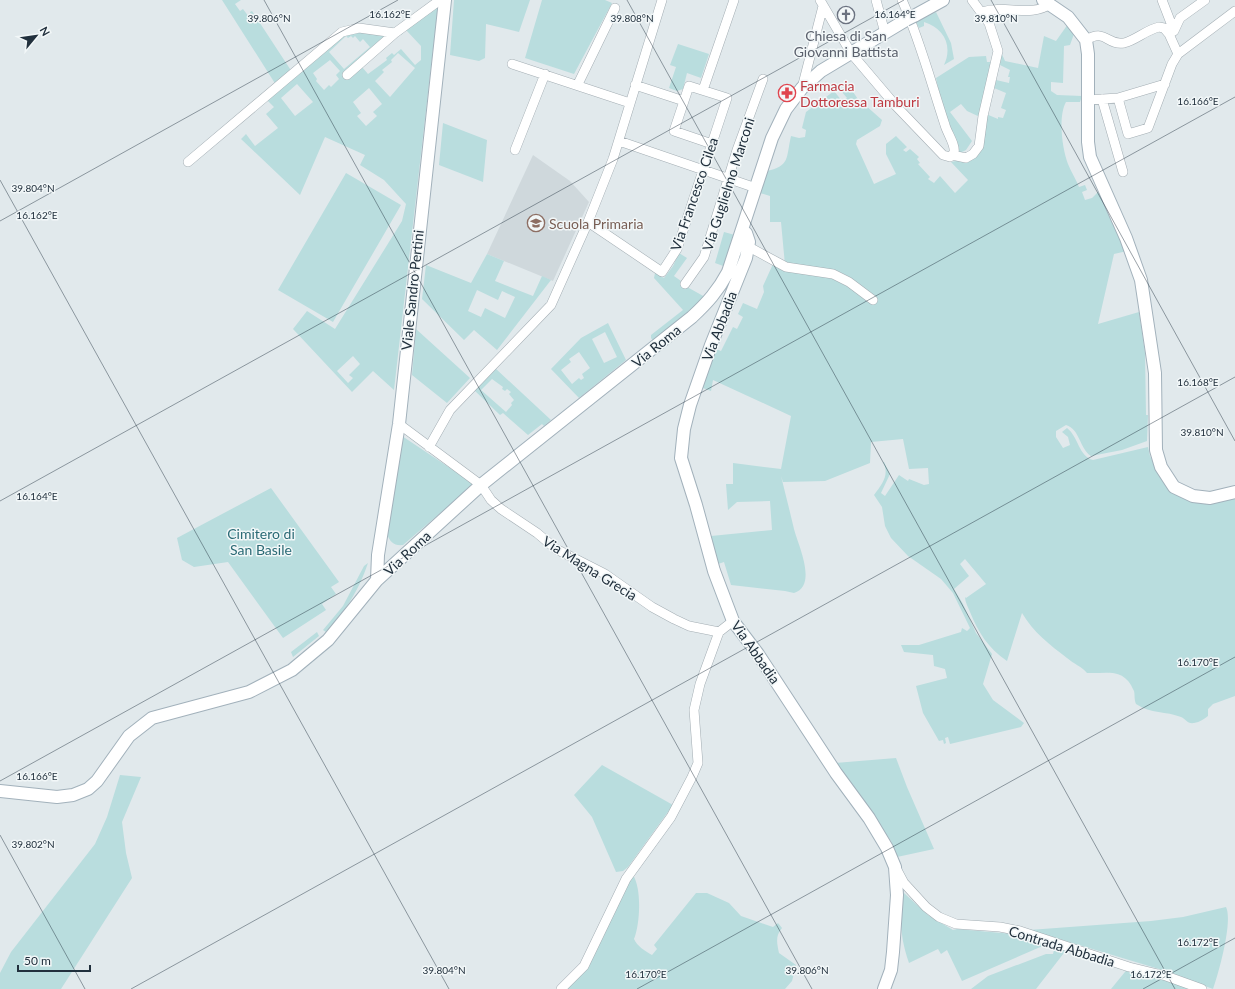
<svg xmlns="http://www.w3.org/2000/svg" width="1235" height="989" font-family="Lato,sans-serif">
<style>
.built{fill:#cfd8dc}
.green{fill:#b9ddde;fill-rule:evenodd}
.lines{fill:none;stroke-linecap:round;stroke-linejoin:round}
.street-casing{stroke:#a4aeb4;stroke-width:10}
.secondary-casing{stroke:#a2b1bb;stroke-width:14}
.street{stroke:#fff;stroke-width:9}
.secondary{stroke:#fff;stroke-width:12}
.secondary-bridge-casing{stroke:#a2b1bb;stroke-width:14;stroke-linecap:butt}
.secondary-bridge{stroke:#fff;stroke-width:12}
.ticks{fill:none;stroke:#21303d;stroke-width:1;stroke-opacity:0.45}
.labels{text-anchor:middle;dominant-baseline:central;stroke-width:3;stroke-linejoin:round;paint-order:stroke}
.worship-label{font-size:14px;fill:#5b616d;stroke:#f2f7f8}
.health-label{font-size:14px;fill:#be3a42;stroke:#f2f7f8;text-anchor:start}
.street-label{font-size:14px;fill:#21303d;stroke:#f2f7f8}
.education-label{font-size:14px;fill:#785e54;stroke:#f2f7f8;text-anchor:start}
.park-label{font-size:14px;fill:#2a6a75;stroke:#f2f7f8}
.ticks-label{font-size:10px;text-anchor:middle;fill:#21303d;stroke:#f2f7f8;stroke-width:3;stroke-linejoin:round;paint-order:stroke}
</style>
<rect width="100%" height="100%" fill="#e1e9ec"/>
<path class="built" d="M533,155L570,181L589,202L553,281L487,254Z"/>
<path class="green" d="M222,0H241L235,4L240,11L243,9L249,17L251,15L250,12L252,11L292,72L276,85Z
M454,0H530L519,32L486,24L485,58L479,61L450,55Z
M542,0H605L612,3L574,74L525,58Z
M438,5L394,390L373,371L352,392L293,329L307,311L335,329L402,221L406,204L384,180L360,165L365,155L325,137L300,195L241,139L246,134L255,146L278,128L266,114L274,107L267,100L341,37L361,32L396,35ZM406,30L421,46V60L415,65L401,49L394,55L392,53L386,58L387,60L368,74L362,67L400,33L401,35ZM346,36L348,38L351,36L353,38L355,36L360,42L363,39L370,47L344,69L329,52ZM398,53L415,68L390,97L375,81L384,72L382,70L392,62L391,60ZM330,60L340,71L336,75L339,79L331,87L329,85L324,90L316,81L317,79L313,73ZM297,84L313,102L295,116L281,98ZM369,88L382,104L373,112L377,116L366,126L357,116L361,113L353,102ZM353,356L360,364L349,375L353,378L348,383L337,371Z
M936,12L951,43L954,59L944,65C953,46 944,28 924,22V26L919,28L916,22Z
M1068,24L1075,31L1070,45L1064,46L1063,83L1051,82V91L1057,95L1082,96L1080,102H1066C1058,116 1062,149 1068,164C1071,172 1076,179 1079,187L1085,185L1087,190L1082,192L1085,200L1092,198L1099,191L1127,251L1114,254L1098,324L1139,312L1145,353L1146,415H1148L1147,441L1122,450L1091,456C1079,448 1080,429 1066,425L1056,431V437L1063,448L1070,445L1068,437L1062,432L1067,428C1078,436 1079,457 1093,460L1148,447L1150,456L1158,473L1195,494L1235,491V696L1213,704L1208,709V716C1204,719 1200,722 1194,723C1187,724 1186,719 1181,717C1166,711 1151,714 1136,704C1134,699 1135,695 1134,691C1124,667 1107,674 1087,673C1081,666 1074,664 1067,658C1050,645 1033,632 1022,613L1007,661C988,648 978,632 970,612C968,607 965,602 965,597L966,598L986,584L965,559L960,564L969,576L954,589L963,604L976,633L992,654L983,684L993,700L1024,723L1021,727L950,744L948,737L945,738L946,743L944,744L943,740L939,741L923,713L916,686L947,678L945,669L934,666L933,655L904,652L901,645H919L961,632L962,628L967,631L970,628L953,593L941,579L908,556L891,538L885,526L882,507L874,495C882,484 890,475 883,462H884L890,474L881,493L885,496L899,475L908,481L909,479L924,485L929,484L928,468L909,469L903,439L871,442L870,463L825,481L783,482L781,476L782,480C786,496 790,512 794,529C798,545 818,585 794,593L785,591L731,585L724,562L718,564L711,536L772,530L770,501L737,502L728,510L726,484H733V463L781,469L791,416L713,380L711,391L700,387L716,349L721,351L733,327L737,329L743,317L738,314L743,303L757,309L764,292L763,286L773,264L785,265L781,222H770V196L760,193L767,171C790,166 786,158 791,136L799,138L805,137L806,130L802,128L806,112L834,91L842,101L847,98L842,92L849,86L862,105L864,104L882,120L880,126L857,140L856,144L874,184L896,174L886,154V144L896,136L907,147L903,150L906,152L910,149L919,157L917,159L920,163L918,164L930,177L928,179L934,183L940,176L955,193L968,180L951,162C979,157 979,137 986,114L998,119V117L1003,118L1006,110L1001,108L1006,93L994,88L996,80L1009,83L1010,77H1008L1010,70L1000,65L1001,52L1005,61L1038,68L1044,36L1056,41Z
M678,44L709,54L701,78L687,73L683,89L677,91L669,88L676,67L670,65Z
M986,56L987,62H994L980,117L967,111L961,104L950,112L972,141L966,150L960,153C949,128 941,104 936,78L969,57Z
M443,123L487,140L483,182L439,165Z
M346,173L401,205L333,322L278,290Z
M724,232L735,235L726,267L715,263Z
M679,253L687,258L674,276L681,281L680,283L705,297L701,304L654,342L651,338V335L683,310L654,278L655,273L664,278L673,266Z
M487,254L504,261L495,281L533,296L542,276L551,280L497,350L474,330L464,340L422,299L426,265L471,283ZM477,290L498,300L502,291L515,297L505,318L485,308L481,317L468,311Z
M608,323L626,360L579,398L551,369L581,338ZM605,332L617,357L604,363L592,339ZM579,352L590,368L582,374L584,378L581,380L579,378L572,384L561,370L571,362L569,359Z
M416,329L470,378L447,403L412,375Z
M495,368L551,420L544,426L542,424L528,435L503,413L500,415L474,390ZM492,379L503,387L502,389L505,391L507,389L511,392L509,394L514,400L511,403L512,405L506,412L481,390Z
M399,434L474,484L403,545C394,546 390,542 387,534Z
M271,488L339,582L331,587L336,594L322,604L326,610L283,638L228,562L194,567L182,560L177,538Z
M368,563C358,592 346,610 326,632L323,630L343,606L364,566Z
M317,632L319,636L293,657L291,652Z
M896,758L907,787L934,849L897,857L891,841L835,763Z
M602,765L673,805L628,867L623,871L616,872L592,817L574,795Z
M120,775L141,777L122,822L126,853L132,878L61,989H0V973L11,952L95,844L107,817Z
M633,875C642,889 640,924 634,939C637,946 645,951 652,955L657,949L654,945L696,893H707L729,903L741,916L773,927L778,923L782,928C775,936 777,943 779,953L796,965L792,981L785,989H565L570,986L588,967Z
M904,893L928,915L953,930L957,929L1013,934L1044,943L1045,945L962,981L947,950L941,954L938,949L909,963C900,936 900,923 903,894Z
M1226,907C1233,921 1219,972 1213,989L1159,969L1029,930L1151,921L1183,917Z
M1057,947L1067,949L1036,989H971L988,976L1046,954H1053L1054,950Z
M1129,967L1195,989H1111Z"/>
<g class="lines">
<defs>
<path id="street" d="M820,0L851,53L896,106L943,155L950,157L954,153C956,145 947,133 945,125C931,83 920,40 902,0
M876,0L885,33
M1162,0L1174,31
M982,12C1004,4 1031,18 1050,4
M1169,34L1178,54
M1086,40C1106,28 1107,46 1124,43C1136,40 1146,30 1159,27L1164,28L1169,34L1174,31L1180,18L1205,0
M512,64L630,103
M347,75L395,33
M578,84L615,8
M635,85L684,101
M802,88L823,6
M703,90L734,0
M1118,98L1128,134L1148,128L1172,64L1178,54L1235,11
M1102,99L1123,172
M1088,100L1118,98L1165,84
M619,141L756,188
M515,150L545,74
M952,155L966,158L973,154L979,146L983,116L998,51L989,23L972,0
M188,162L342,32L359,28L395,33L440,0
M588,222L662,272L677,249L727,98L689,86L674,131L712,144
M749,247L786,267L833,274L849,282L873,300
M685,284L704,257L737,150L763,79
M399,424L481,485L491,500L501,509L537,533L556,549L605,574L652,607L674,619L689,626L719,632
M429,447L450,410L551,305L588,222L613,159L662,0
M896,868L904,883L926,907L939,917L956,924L1000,927L1020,931L1129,967L1166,976L1202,989
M561,989L584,966L626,879L671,817L692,777L698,763L694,710L700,684L719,632L733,621"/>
<path id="secondary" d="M1043,0L1068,17L1086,40L1088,54V142L1090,157L1126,238L1141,280L1155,373L1156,450L1161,467L1174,487L1193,496L1210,498L1235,492
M914,16L943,0
M742,230L746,233L749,242L746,258L711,345L690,405L684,429L681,458L696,505L714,571L733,621L758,654L836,773L869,818L887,848L895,867L897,895L893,952L891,970L884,989
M377,580L378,555L399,424L445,0
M0,791L57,797L73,795L88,789L97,781L129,736L152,718L249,692L292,670L328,640L377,580L481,485L692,317C707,303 718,291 728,272L772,138L786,109L802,88L821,71L906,20"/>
</defs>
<use href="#street" class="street-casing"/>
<use href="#secondary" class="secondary-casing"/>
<use href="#street" class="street"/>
<use href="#secondary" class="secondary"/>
<defs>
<path id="secondary-bridge" d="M906,20L914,16"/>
</defs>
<use href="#secondary-bridge" class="secondary-bridge-casing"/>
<use href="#secondary-bridge" class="secondary-bridge"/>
</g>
<path class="ticks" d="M264,0L812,989M627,0L1175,989M991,0L1235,441M0,180L449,989M0,221L398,0M0,501L904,0M0,781L1235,97M0,835L85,989M131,989L1235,377M637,989L1235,657M1143,989L1235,938"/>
<defs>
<symbol id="church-ring" viewBox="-11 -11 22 22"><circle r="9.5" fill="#f2f7f8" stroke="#6b7280" stroke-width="1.5"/><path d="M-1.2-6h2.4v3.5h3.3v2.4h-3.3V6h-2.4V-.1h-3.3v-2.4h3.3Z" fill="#6b7280"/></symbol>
<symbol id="pharmacy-ring" viewBox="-11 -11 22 22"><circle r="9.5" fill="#f2f7f8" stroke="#e0444e" stroke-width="1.5"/><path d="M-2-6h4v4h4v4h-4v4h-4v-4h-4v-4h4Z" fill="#e0444e"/></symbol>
<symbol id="school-ring" viewBox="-11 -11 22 22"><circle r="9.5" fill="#f2f7f8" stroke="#8d6e63" stroke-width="1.5"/><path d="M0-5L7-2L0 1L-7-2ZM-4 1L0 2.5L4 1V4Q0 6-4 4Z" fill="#8d6e63"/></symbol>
</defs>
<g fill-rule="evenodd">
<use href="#church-ring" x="836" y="5" width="20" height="20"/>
<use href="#pharmacy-ring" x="777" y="83" width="20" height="20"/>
<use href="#school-ring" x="526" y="213" width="20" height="20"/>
</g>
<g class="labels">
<g class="worship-label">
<text x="846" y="35">Chiesa di San<tspan x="846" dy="16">Giovanni Battista</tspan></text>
</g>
<g class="health-label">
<text x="800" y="85">Farmacia<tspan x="800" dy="16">Dottoressa Tamburi</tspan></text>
</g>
<g class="street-label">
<text transform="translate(728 184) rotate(-72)">Via Guglielmo Marconi</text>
<text transform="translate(694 194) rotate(-71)">Via Francesco Cilea</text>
<text transform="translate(412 290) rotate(-84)">Viale Sandro Pertini</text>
<text transform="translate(719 326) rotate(-69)">Via Abbadia</text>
<text transform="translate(656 346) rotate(-39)">Via Roma</text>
<text transform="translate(407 553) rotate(-43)">Via Roma</text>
<text transform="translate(590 568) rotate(32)">Via Magna Grecia</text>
<text transform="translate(756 652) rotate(55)">Via Abbadia</text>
<text transform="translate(1062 946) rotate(17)">Contrada Abbadia</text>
</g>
<g class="education-label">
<text x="549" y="223">Scuola Primaria</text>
</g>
<g class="park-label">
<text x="261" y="533">Cimitero di<tspan x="261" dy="16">San Basile</tspan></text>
</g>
</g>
<g class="ticks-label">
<text x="390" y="18">16.162°E</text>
<text x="895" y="18">16.164°E</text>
<text x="269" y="22">39.806°N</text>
<text x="632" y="22">39.808°N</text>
<text x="996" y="22">39.810°N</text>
<text x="1198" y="105">16.166°E</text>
<text x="33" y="192">39.804°N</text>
<text x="37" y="219">16.162°E</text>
<text x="1198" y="386">16.168°E</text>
<text x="1202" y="436">39.810°N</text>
<text x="37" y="500">16.164°E</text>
<text x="1198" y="666">16.170°E</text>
<text x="37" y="780">16.166°E</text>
<text x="33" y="848">39.802°N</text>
<text x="1198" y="946">16.172°E</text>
<text x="444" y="974">39.804°N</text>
<text x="807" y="974">39.806°N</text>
<text x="646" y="978">16.170°E</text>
<text x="1151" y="978">16.172°E</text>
</g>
<g transform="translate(36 36) rotate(61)" stroke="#f2f7f8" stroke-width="3" paint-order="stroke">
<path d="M0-3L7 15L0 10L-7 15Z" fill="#21303d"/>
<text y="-6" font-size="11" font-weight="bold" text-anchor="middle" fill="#21303d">N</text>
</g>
<path d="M18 965v6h72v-6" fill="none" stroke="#21303d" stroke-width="2"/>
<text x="24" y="965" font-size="12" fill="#21303d" stroke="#f2f7f8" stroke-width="3" paint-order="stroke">50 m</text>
</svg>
